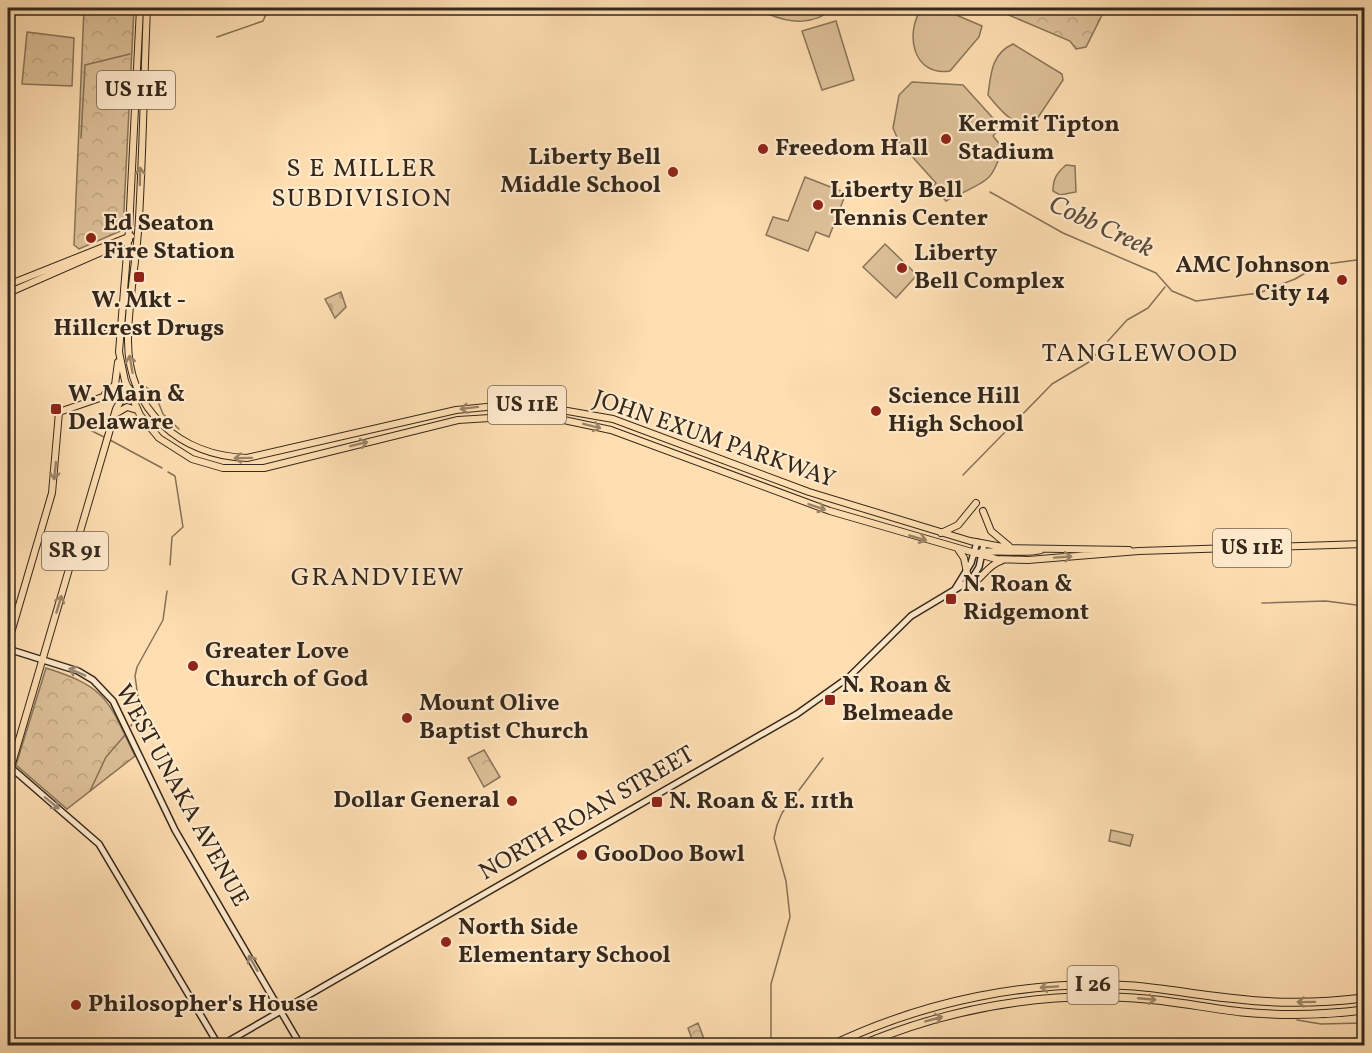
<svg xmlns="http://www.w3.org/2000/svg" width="1372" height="1053" font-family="Vollkorn,serif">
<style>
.green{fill:#ddc098;stroke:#89745a;stroke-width:1.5}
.cemetery{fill:url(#cemetery-stones);stroke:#89745a;stroke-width:1.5}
.park{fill:url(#park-crowns);stroke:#89745a;stroke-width:1.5}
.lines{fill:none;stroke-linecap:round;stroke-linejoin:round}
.stream{stroke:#857157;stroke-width:1.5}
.secondary-casing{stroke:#35281b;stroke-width:8}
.primary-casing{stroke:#35281b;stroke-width:8}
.motorway-casing{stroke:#35281b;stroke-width:9}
.secondary{stroke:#ffeacd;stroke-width:5}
.primary{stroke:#ffdfb2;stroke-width:6}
.motorway{stroke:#ffdfb2;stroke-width:7}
.oneway{stroke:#9a8466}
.oneway2{stroke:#9a8974}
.poi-dot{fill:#8f2418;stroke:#ffeacd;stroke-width:2}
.labels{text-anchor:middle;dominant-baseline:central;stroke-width:4.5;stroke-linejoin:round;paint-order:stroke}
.shield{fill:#ffeacd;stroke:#726250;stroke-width:1.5}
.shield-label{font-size:22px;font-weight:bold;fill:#35281b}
.poi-label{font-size:24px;font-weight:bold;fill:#35281b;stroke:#ffeacd;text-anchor:start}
.street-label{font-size:24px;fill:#35281b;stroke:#ffeacd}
.neighbourhood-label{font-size:26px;letter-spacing:1.5px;fill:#35281b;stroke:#ffeacd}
.water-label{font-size:26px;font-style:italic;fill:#5d4c39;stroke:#ffeacd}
</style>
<defs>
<pattern id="cemetery-stones" width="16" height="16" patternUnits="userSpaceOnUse" patternTransform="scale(1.5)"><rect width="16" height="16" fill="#ddc098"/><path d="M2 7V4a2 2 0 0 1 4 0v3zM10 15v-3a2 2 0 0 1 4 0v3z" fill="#bea582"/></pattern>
<pattern id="park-crowns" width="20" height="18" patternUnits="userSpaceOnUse" patternTransform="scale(1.5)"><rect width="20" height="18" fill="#ddc098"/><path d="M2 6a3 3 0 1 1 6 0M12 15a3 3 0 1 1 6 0" fill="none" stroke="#bea582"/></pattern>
</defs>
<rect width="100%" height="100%" fill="#ffdfb2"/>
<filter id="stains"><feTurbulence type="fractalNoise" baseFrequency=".00333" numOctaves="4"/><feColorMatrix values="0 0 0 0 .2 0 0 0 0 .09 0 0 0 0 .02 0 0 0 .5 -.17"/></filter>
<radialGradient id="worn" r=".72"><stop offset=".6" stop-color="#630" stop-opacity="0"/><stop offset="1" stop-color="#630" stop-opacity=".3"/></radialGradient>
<path class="green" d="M770,8H835C813,25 792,24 768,14Z
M922,8H940L982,26L979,37L950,71C913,77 904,33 922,8Z
M836,21L854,80L822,90L802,31Z
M1013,44L1062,74L1063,80L1031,128C1013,125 999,109 988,95C991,74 991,54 1013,44Z
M912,82L963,85L1001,127L993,136L1005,151C996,159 997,170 988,178C978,187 958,194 946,201L933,187L936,183L899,142L893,128L899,95Z
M1066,165L1075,166L1076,192L1060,195L1053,191C1053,178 1057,173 1066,165Z
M805,177L846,193L829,237L816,232L808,251L766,235L773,217L788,221Z
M885,244L917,275L896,298L863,267Z"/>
<path class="cemetery" d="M341,292L346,307L335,318L325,299Z"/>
<path class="park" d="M84,8H134L123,230L79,249L74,245Z
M992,8H1101L1102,15L1086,47L1076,49L1070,41Z
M27,32L74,38L72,86L22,84Z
M46,668C107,687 108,700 135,756L67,809L16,765Z
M484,750L500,777L484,787L468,758Z
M1111,830L1133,835L1130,846L1109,841Z
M698,1023L706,1044L694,1045L688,1028Z"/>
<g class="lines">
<path class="stream" d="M217,37L263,21L267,12
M81,138L85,65L130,54
M990,192L1063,233L1156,273L1172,291L1196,301L1259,293L1295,279L1319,265L1364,259
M146,387L155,394L163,414L179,429
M88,429L106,438
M110,440L162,468
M168,472L175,476L183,527L172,537L170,565
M963,475L1052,384L1089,362L1127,320L1148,308L1165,287
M1262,603L1326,601L1364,606
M131,726L139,704L135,676L137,667L163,620L167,591
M90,791L106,757L125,735
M1297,1020L1321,1024L1364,1023
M771,1040V984L790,917L786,881L774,838L777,825L782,813L823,758"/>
<defs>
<path id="secondary" d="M955,589L971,563L977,542
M8,649L78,671L93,680L113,701L175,830L301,1046
M8,765L99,844L219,1046
M220,1046L797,714L849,677L911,616L971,580L979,567L984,544"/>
<path id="primary" d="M140,8L129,229L119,352L125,381L140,415L159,438L192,459L223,468H264L458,420L523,416L559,419L611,430L830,511L996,559L1028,560L1139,551L1364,544
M147,8C144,78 143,148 139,218C137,259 128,300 128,341C128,410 180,456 247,458L456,410L507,405L539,406L613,419L809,492L970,541L1008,548L1129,550
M8,285L131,236
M8,293L129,240
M104,327H113L119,335
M105,394L115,385L118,362
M115,414L127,407L137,410
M983,511L991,531L1009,546
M941,533L958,525L976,503
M958,549L964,558L967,573
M975,554C986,548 1024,555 1041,550
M964,586C983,582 985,566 1001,561
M8,643L52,493L59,412L129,388
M8,777L116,409L128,388"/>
<path id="motorway" d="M830,1046C924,1001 1029,979 1134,986C1169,989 1203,996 1238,999C1280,1004 1322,1003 1364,998
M859,1046C946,1009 1039,992 1134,998C1170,1000 1206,1008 1242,1012C1283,1016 1324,1015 1364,1010"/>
</defs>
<use href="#secondary" class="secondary-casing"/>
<use href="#primary" class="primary-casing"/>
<use href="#motorway" class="motorway-casing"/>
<use href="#secondary" class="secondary"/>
<use href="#primary" class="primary"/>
<use href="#motorway" class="motorway"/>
</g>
<defs><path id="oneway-shaft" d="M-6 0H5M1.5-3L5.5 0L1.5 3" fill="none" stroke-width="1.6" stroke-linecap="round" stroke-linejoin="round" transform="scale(1.5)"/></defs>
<g class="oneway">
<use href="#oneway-shaft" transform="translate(140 176) rotate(-89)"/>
<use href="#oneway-shaft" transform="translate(131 364) rotate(-100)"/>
<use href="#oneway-shaft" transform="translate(469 408) rotate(173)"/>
<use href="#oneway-shaft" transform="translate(592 426) rotate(14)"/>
<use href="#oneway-shaft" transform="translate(359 444) rotate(-14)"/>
<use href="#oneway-shaft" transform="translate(243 458) rotate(179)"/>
<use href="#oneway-shaft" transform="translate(55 471) rotate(96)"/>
<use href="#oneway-shaft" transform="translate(817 507) rotate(19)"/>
<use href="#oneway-shaft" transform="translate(918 538) rotate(16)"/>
<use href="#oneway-shaft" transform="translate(1063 557) rotate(-4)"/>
<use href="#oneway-shaft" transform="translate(59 604) rotate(-73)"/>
<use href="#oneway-shaft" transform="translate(1049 987) rotate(176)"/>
<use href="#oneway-shaft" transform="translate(1147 999) rotate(5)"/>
<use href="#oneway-shaft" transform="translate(1306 1002) rotate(179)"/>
<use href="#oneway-shaft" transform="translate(934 1019) rotate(-15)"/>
</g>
<g class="oneway2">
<use href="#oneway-shaft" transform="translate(77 672) rotate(-156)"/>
<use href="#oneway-shaft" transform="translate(52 803) rotate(39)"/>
<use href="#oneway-shaft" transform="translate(253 963) rotate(-120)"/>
</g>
<g class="poi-dot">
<circle cx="946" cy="139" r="6"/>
<circle cx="763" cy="149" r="6"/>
<circle cx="673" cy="172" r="6"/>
<circle cx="818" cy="205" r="6"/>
<circle cx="91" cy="238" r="6"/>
<circle cx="902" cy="268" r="6"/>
<rect x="133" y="271" width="12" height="12" rx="3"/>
<circle cx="1342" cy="280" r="6"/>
<rect x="50" y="403" width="12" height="12" rx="3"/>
<circle cx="876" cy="411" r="6"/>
<rect x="945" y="593" width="12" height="12" rx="3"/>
<circle cx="193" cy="666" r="6"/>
<rect x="824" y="694" width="12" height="12" rx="3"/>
<circle cx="407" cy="718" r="6"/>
<circle cx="512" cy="801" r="6"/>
<rect x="651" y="796" width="12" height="12" rx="3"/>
<circle cx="582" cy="855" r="6"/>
<circle cx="446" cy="942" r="6"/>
<circle cx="76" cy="1005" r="6"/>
</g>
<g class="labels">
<g class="shield">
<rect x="97" y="71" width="78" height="38" rx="4.5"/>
<rect x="488" y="386" width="78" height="38" rx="4.5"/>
<rect x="1213" y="529" width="78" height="38" rx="4.5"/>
<rect x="42" y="532" width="66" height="38" rx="4.5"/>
<rect x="1067.5" y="966" width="51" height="38" rx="4.5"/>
</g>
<g class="shield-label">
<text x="136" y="90">US 11E</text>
<text x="527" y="405">US 11E</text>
<text x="1252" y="548">US 11E</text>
<text x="75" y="551">SR 91</text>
<text x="1093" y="985">I 26</text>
</g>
<g class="poi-label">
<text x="958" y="125">Kermit Tipton<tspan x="958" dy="28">Stadium</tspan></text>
<text x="775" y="149">Freedom Hall</text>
<text x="661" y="158" text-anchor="end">Liberty Bell<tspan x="661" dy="28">Middle School</tspan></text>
<text x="830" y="191">Liberty Bell<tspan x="830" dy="28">Tennis Center</tspan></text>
<text x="103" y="224">Ed Seaton<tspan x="103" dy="28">Fire Station</tspan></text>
<text x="914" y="254">Liberty<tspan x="914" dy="28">Bell Complex</tspan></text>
<text x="1330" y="266" text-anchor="end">AMC Johnson<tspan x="1330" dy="28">City 14</tspan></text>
<text x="139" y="301" text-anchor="middle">W. Mkt -<tspan x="139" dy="28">Hillcrest Drugs</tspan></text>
<text x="68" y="395">W. Main &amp;<tspan x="68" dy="28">Delaware</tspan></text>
<text x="888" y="397">Science Hill<tspan x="888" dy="28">High School</tspan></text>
<text x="963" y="585">N. Roan &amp;<tspan x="963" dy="28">Ridgemont</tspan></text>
<text x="205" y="652">Greater Love<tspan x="205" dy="28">Church of God</tspan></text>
<text x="842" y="686">N. Roan &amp;<tspan x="842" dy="28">Belmeade</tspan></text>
<text x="419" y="704">Mount Olive<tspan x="419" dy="28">Baptist Church</tspan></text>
<text x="500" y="801" text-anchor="end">Dollar General</text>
<text x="669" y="802">N. Roan &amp; E. 11th</text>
<text x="594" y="855">GooDoo Bowl</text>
<text x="458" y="928">North Side<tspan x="458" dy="28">Elementary School</tspan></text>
<text x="88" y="1005">Philosopher's House</text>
</g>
<g class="street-label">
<text transform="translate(714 440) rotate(19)">JOHN EXUM PARKWAY</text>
<text transform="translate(181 796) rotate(61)">WEST UNAKA AVENUE</text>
<text transform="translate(587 814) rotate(-30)">NORTH ROAN STREET</text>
</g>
<g class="neighbourhood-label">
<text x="362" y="169">S E MILLER<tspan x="362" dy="30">SUBDIVISION</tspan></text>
<text x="1140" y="354">TANGLEWOOD</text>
<text x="378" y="578">GRANDVIEW</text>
</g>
<g class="water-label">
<text transform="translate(1101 227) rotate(25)">Cobb Creek</text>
</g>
</g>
<rect width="1372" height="1053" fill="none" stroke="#ffdfb2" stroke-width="30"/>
<rect x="9" y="9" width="1354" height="1035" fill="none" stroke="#35281b" stroke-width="3"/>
<rect x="15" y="15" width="1342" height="1023" fill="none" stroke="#35281b" stroke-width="1.5"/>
<rect width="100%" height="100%" filter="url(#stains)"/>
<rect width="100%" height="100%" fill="url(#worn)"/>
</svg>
